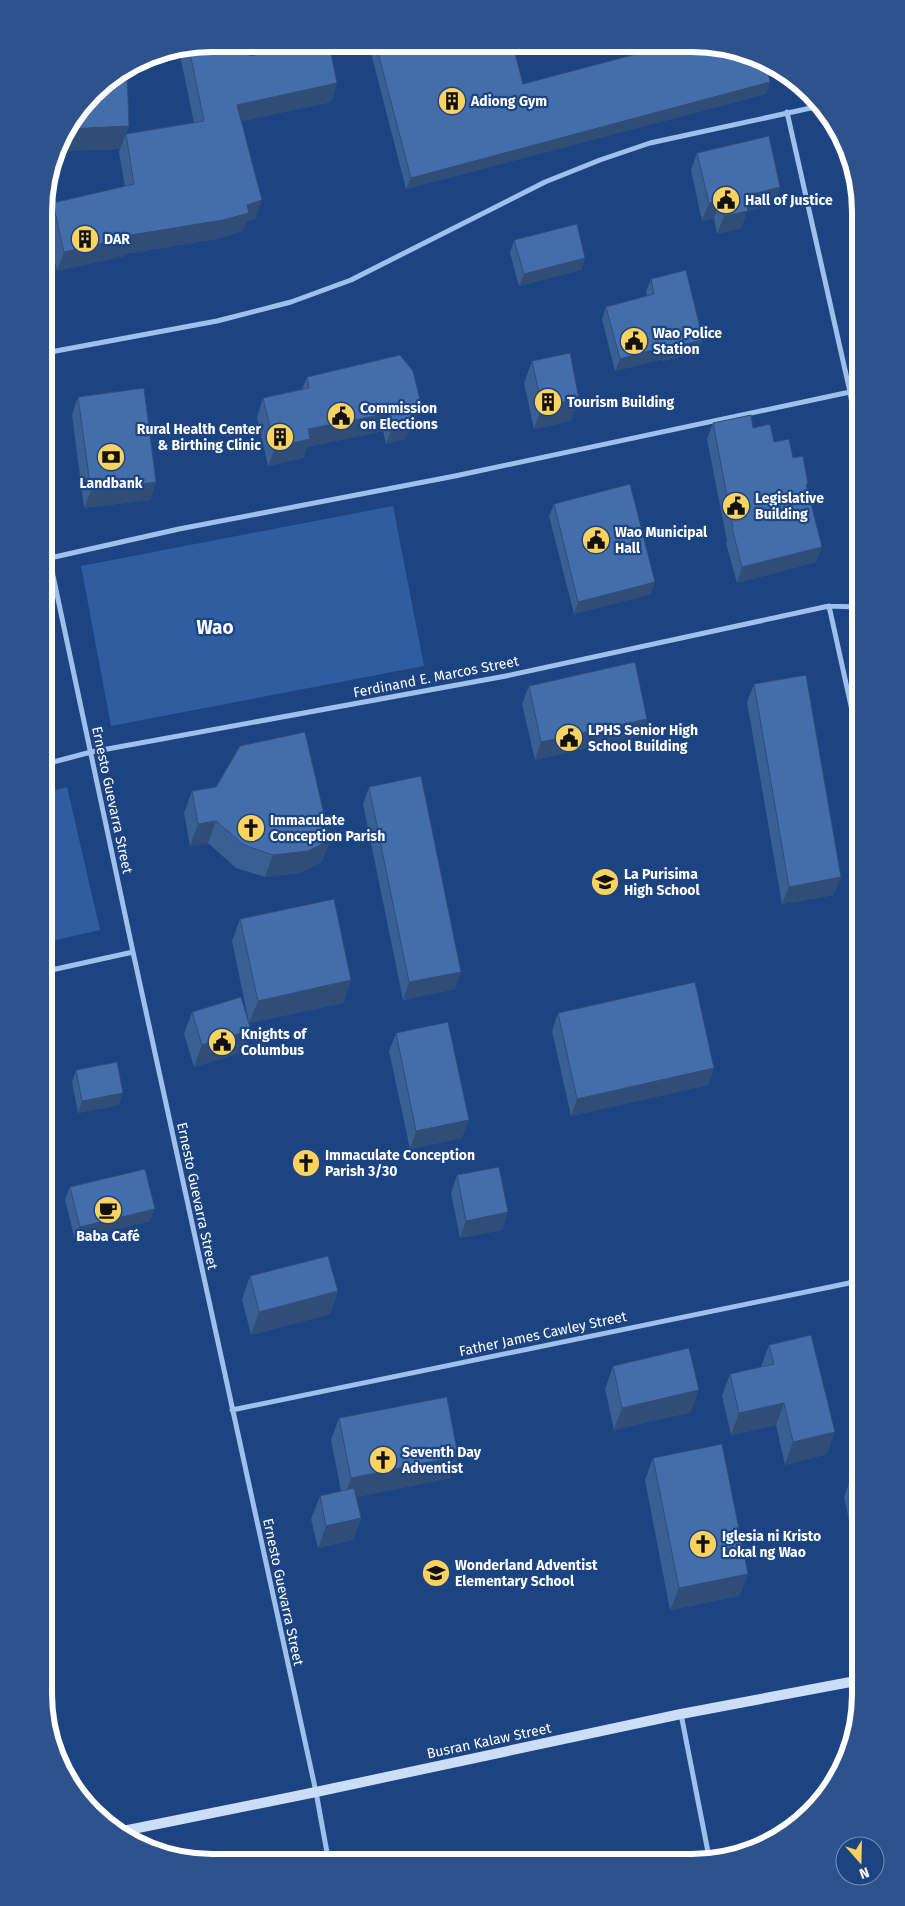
<svg xmlns="http://www.w3.org/2000/svg" width="905" height="1906" font-family="'Fira Sans',sans-serif">
<style>
.green{fill:#2f5da0}
.lines{fill:none;stroke-linecap:round;stroke-linejoin:round}
.street{stroke:#a0bfea;stroke-width:5}
.secondary{stroke:#ccddf7;stroke-width:10}
.wall{fill:#3a5f93}
.shaded-wall{fill:#304d78}
.building{fill:#446eab;stroke:#304d78}
.labels{text-anchor:middle;dominant-baseline:central;stroke-width:4.5;stroke-linejoin:round;paint-order:stroke}
.poi-label{font-size:14px;font-weight:bold;fill:#fff;stroke:#1c4482;text-anchor:start}
.street-label{font-size:14px;fill:#fff;stroke:#1c4482}
.district-label{font-size:19px;font-weight:bold;fill:#fff;stroke:#1c4482}
.rim{fill:none;stroke:#fff;stroke-width:6}
</style>
<rect width="100%" height="100%" fill="#1c4482"/>
<path class="green" d="M393,506L424,666L111,726L81,566Z
M67,787L100,930L47,942L46,792Z"/>
<g class="lines">
<path class="street" d="M787,112L850,392L856,428
M45,353L217,321L291,302L351,280L545,182L600,160L650,143L820,106
M45,538L133,952L316,1792L328,1858
M50,558L179,529L455,476L850,392
M829,606L857,733
M46,764L91,752L506,676L829,606L857,607
M47,971L133,952
M232,1410L859,1281
M681,1714L709,1857"/>
<path class="secondary" d="M123,1831L316,1792L681,1714L861,1680"/>
</g>
<path class="wall" d="M212,44L337,83L331,102L241,121L255,219L246,222L242,231L216,239L125,254L124,256L57,271L46,221L53,203L125,187L119,152L120,149L58,151L61,138L129,126L126,134L194,123L179,50Z
M369,45L513,46L523,84L770,82L766,94L406,189Z
M837,126L855,169L847,176Z
M697,153L780,187L774,205L747,211L741,228L717,234L714,218L702,221L691,170Z
M514,240L585,258L581,270L519,286L510,253Z
M651,279L699,352L663,361V359L615,371L602,319L606,307L647,296L646,291Z
M532,361L571,421L534,429L524,383Z
M307,377L421,404L414,423L405,439L386,444L383,431L307,447L303,458L268,466L257,417L263,398L302,389Z
M78,397L156,482L150,500L84,508L72,415Z
M713,423L753,428L793,458L807,488L816,562L737,583L726,543L727,541L707,439Z
M554,504L651,594L574,614L549,516Z
M754,684L834,895L782,904L747,702Z
M529,686L647,719L641,736L535,760L522,704Z
M369,787L455,989L403,1000L363,804Z
M192,791L330,840L322,862L300,873L265,877L236,868L208,843L190,846L184,813Z
M240,919L351,980L343,1003L249,1023L232,941Z
M192,1012L251,1030L243,1052L194,1067L184,1034Z
M558,1013L714,1068L708,1085L571,1116L552,1031Z
M396,1033L462,1138L410,1149L389,1051Z
M76,1070L119,1105L78,1113L72,1082Z
M457,1175L502,1230L460,1238L451,1193Z
M70,1187L150,1221L75,1240L65,1199Z
M250,1276L338,1291L330,1314L251,1335L242,1299Z
M769,1345L827,1454L785,1465L776,1425L731,1435L722,1396L730,1374L761,1367Z
M613,1366L691,1412L614,1430L605,1389Z
M339,1418L458,1456L450,1478L356,1497L361,1518L353,1540L318,1548L311,1519L320,1496L341,1491L331,1440Z
M653,1458L748,1574L739,1596L670,1610L645,1480Z
M860,1473V1572L844,1497L852,1475Z"/>
<path class="shaded-wall" d="M770,82L766,94L406,189L411,178Z
M337,83L331,102L230,124L237,105Z
M129,126L120,149L58,151L61,138L68,129Z
M852,164H854L855,169V175L847,176Z
M780,187L774,205L747,211L741,228L717,234L724,216L744,196Z
M262,200L255,219L246,222L242,231L216,239L125,254L124,256L57,271L64,252L131,235Z
M720,201L714,218L702,221L709,203Z
M585,258L581,270L519,286L524,274Z
M703,340L699,352L663,361L667,348Z
M667,346L663,359L615,371L620,359Z
M579,399L571,421L534,429L542,406Z
M421,404L414,423L405,439L386,444L393,425Z
M390,413L383,431L307,447L303,458L268,466L275,447L308,429Z
M156,482L150,500L84,508L91,491Z
M822,547L816,562L737,583L742,567Z
M655,582L651,594L574,614L578,602Z
M647,719L641,736L535,760L541,742Z
M216,821L208,843L190,846L198,824Z
M330,840L322,862L300,873L265,877L273,855Z
M841,877L834,895L782,904L789,887Z
M461,972L455,989L403,1000L409,982Z
M351,980L343,1003L249,1023L258,1001Z
M251,1030L243,1052L194,1067L202,1045Z
M714,1068L708,1085L571,1116L577,1099Z
M123,1093L119,1105L78,1113L82,1101Z
M469,1120L462,1138L410,1149L416,1131Z
M155,1209L150,1221L75,1240L80,1227Z
M508,1212L502,1230L460,1238L466,1221Z
M338,1291L330,1314L251,1335L259,1312Z
M699,1390L691,1412L614,1430L622,1408Z
M784,1403L776,1425L731,1435L739,1413Z
M835,1432L827,1454L785,1465L793,1442Z
M458,1456L450,1478L343,1500L351,1478Z
M361,1518L353,1540L318,1548L326,1526Z
M748,1574L739,1596L670,1610L679,1588Z"/>
<path class="building" d="M212,44H247L250,56L304,44H329L337,83L237,105L262,200L247,205L249,213L223,220L131,235V237L64,252L53,203L134,184L126,134L204,121L189,48Z
M376,45L513,46L523,84L663,47H725L767,67L770,82L411,178Z
M127,70L129,126L68,129L101,86Z
M769,136L780,187L744,196L748,211L724,216L720,201L709,203L697,153Z
M577,224L585,258L524,274L514,240Z
M686,270L703,340L667,348V346L620,359L606,307L654,294L651,279Z
M570,353L579,399L542,406L532,361Z
M400,355L413,371L421,404L412,421L393,425L390,413L308,429L310,439L275,447L263,398L309,388L307,377Z
M144,388L156,482L91,491L78,397Z
M751,415L753,428L770,424L774,442L789,439L793,458L803,456L808,484H806L822,547L742,567L732,528L733,527L713,423Z
M630,484L655,582L578,602L554,504Z
M635,662L647,719L541,742L529,686Z
M806,675L841,877L789,887L754,684Z
M305,732L330,840L308,851L273,855L244,845L216,821L198,824L192,791L216,787L240,746Z
M421,776L461,972L409,982L369,787Z
M334,899L351,980L258,1001L240,919Z
M695,982L714,1068L577,1099L558,1013Z
M241,997L251,1030L202,1045L192,1012Z
M448,1022L469,1120L416,1131L396,1033Z
M117,1062L123,1093L82,1101L76,1070Z
M499,1167L508,1212L466,1221L457,1175Z
M145,1169L155,1209L80,1227L70,1187Z
M328,1256L338,1291L259,1312L250,1276Z
M811,1335L835,1432L793,1442L784,1403L739,1413L730,1374L774,1364L769,1345Z
M689,1348L699,1390L622,1408L613,1366Z
M447,1397L458,1456L351,1478L339,1418Z
M722,1444L748,1574L679,1588L653,1458Z
M860,1473V1512L852,1475Z
M354,1488L361,1518L326,1526L320,1496Z"/>
<defs>
<symbol id="building-disc" viewBox="-11 -11 22 22"><circle r="9.5" fill="#fbd35e" stroke="#1c4482"/><path d="M-4-6H4V6H1V3H-1V6H-4ZM-2.5-4.3h1.7v1.8h-1.7ZM.8-4.3h1.7v1.8H.8ZM-2.5-1h1.7V.8h-1.7ZM.8-1h1.7V.8H.8Z" fill="#111"/></symbol>
<symbol id="civic-disc" viewBox="-11 -11 22 22"><circle r="9.5" fill="#fbd35e" stroke="#1c4482"/><path d="M-.6-6.5H3V-4.5H.6V-3L4-1V1h2V6H-6V1h2V-1L-.6-3ZM-1.2 2.5V6h2.4V2.5Z" fill="#111"/></symbol>
<symbol id="bank-disc" viewBox="-11 -11 22 22"><circle r="9.5" fill="#fbd35e" stroke="#1c4482"/><path d="M-6-4H6V4H-6ZM0-2.3a2.3 2.3 0 1 0 0 4.6a2.3 2.3 0 1 0 0-4.6Z" fill="#111"/></symbol>
<symbol id="church-disc" viewBox="-11 -11 22 22"><circle r="9.5" fill="#fbd35e" stroke="#1c4482"/><path d="M-1.2-6h2.4v3.5h3.3v2.4h-3.3V6h-2.4V-.1h-3.3v-2.4h3.3Z" fill="#111"/></symbol>
<symbol id="school-disc" viewBox="-11 -11 22 22"><circle r="9.5" fill="#fbd35e" stroke="#1c4482"/><path d="M0-5L7-2L0 1L-7-2ZM-4 1L0 2.5L4 1V4Q0 6-4 4Z" fill="#111"/></symbol>
<symbol id="cafe-disc" viewBox="-11 -11 22 22"><circle r="9.5" fill="#fbd35e" stroke="#1c4482"/><path d="M-5.5-4.5H6V0H3Q3 3.5 0 3.5H-2.5Q-5.5 3.5-5.5 0ZM3-3.2v2h1.7v-2ZM-6 4.5H4V6H-6Z" fill="#111"/></symbol>
</defs>
<g fill-rule="evenodd">
<use href="#building-disc" x="436" y="85" width="32" height="32"/>
<use href="#civic-disc" x="710" y="184" width="32" height="32"/>
<use href="#building-disc" x="69" y="223" width="32" height="32"/>
<use href="#civic-disc" x="618" y="325" width="32" height="32"/>
<use href="#building-disc" x="532" y="386" width="32" height="32"/>
<use href="#civic-disc" x="325" y="400" width="32" height="32"/>
<use href="#building-disc" x="264" y="421" width="32" height="32"/>
<use href="#bank-disc" x="95" y="441" width="32" height="32"/>
<use href="#civic-disc" x="720" y="490" width="32" height="32"/>
<use href="#civic-disc" x="580" y="524" width="32" height="32"/>
<use href="#civic-disc" x="553" y="722" width="32" height="32"/>
<use href="#church-disc" x="235" y="812" width="32" height="32"/>
<use href="#school-disc" x="589" y="866" width="32" height="32"/>
<use href="#civic-disc" x="206" y="1026" width="32" height="32"/>
<use href="#church-disc" x="290" y="1147" width="32" height="32"/>
<use href="#cafe-disc" x="92" y="1194" width="32" height="32"/>
<use href="#church-disc" x="367" y="1444" width="32" height="32"/>
<use href="#church-disc" x="687" y="1528" width="32" height="32"/>
<use href="#school-disc" x="420" y="1557" width="32" height="32"/>
</g>
<g class="labels">
<g class="poi-label">
<text x="471" y="101">Adiong Gym</text>
<text x="745" y="200">Hall of Justice</text>
<text x="104" y="239">DAR</text>
<text x="653" y="333">Wao Police<tspan x="653" dy="16">Station</tspan></text>
<text x="567" y="402">Tourism Building</text>
<text x="360" y="408">Commission<tspan x="360" dy="16">on Elections</tspan></text>
<text x="261" y="429" text-anchor="end">Rural Health Center<tspan x="261" dy="16">&amp; Birthing Clinic</tspan></text>
<text x="111" y="483" text-anchor="middle">Landbank</text>
<text x="755" y="498">Legislative<tspan x="755" dy="16">Building</tspan></text>
<text x="615" y="532">Wao Municipal<tspan x="615" dy="16">Hall</tspan></text>
<text x="588" y="730">LPHS Senior High<tspan x="588" dy="16">School Building</tspan></text>
<text x="270" y="820">Immaculate<tspan x="270" dy="16">Conception Parish</tspan></text>
<text x="624" y="874">La Purisima<tspan x="624" dy="16">High School</tspan></text>
<text x="241" y="1034">Knights of<tspan x="241" dy="16">Columbus</tspan></text>
<text x="325" y="1155">Immaculate Conception<tspan x="325" dy="16">Parish 3/30</tspan></text>
<text x="108" y="1236" text-anchor="middle">Baba Café</text>
<text x="402" y="1452">Seventh Day<tspan x="402" dy="16">Adventist</tspan></text>
<text x="722" y="1536">Iglesia ni Kristo<tspan x="722" dy="16">Lokal ng Wao</tspan></text>
<text x="455" y="1565">Wonderland Adventist<tspan x="455" dy="16">Elementary School</tspan></text>
</g>
<g class="street-label">
<text transform="translate(436 677) rotate(-11)">Ferdinand E. Marcos Street</text>
<text transform="translate(112 800) rotate(78)">Ernesto Guevarra Street</text>
<text transform="translate(197 1196) rotate(78)">Ernesto Guevarra Street</text>
<text transform="translate(543 1334) rotate(-12)">Father James Cawley Street</text>
<text transform="translate(283 1592) rotate(78)">Ernesto Guevarra Street</text>
<text transform="translate(489 1741) rotate(-12)">Busran Kalaw Street</text>
</g>
<g class="district-label">
<text x="215" y="627">Wao</text>
</g>
</g>
<path d="M0 0H905V1906H0ZM212 52H692A160 160 0 0 1 852 212V1694A160 160 0 0 1 692 1854H212A160 160 0 0 1 52 1694V212A160 160 0 0 1 212 52Z" fill="#2e538c" fill-rule="evenodd"/>
<path class="rim" d="M212 52H692A160 160 0 0 1 852 212V1694A160 160 0 0 1 692 1854H212A160 160 0 0 1 52 1694V212A160 160 0 0 1 212 52Z"/>
<g transform="translate(860 1861) rotate(160)"><circle r="24" fill="#1c4482" stroke="#778fb4"/>
<path d="M0-4L9 19L0 12L-9 19Z" fill="#fbd35e"/>
<text y="-8" font-size="14" font-weight="bold" text-anchor="middle" fill="#ffffff">N</text>
</g>
</svg>
